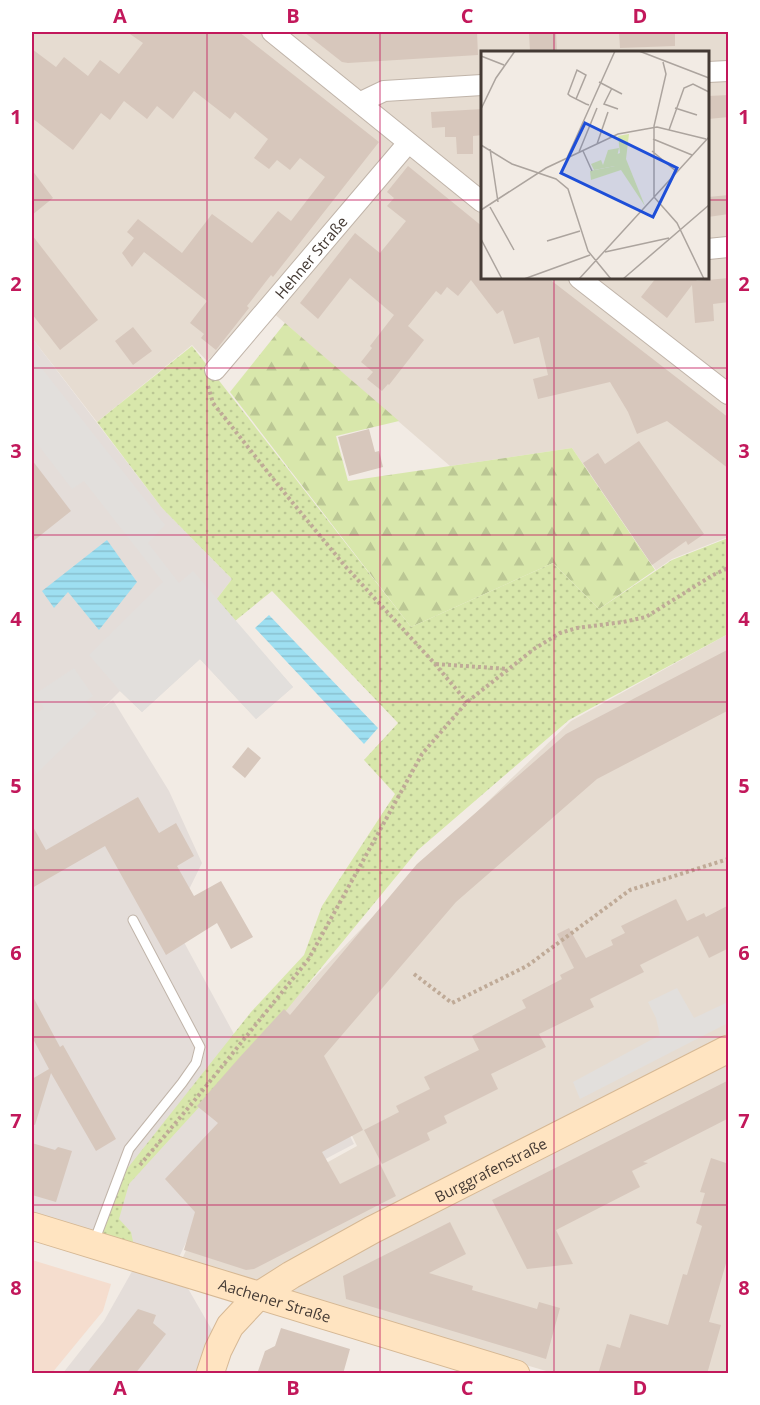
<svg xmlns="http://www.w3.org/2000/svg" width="760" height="1405" font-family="'Open Sans',sans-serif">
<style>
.residential{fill:#e6dcd1;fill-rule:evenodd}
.commercial{fill:#f5ddce}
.industrial{fill:#e4ddd9}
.forest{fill:url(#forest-firs)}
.park{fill:url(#park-dots)}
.parking{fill:#e2dfdc}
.water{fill:url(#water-rules)}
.building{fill:#d7c7bc}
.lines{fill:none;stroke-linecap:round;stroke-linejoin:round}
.lane-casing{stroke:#c0b4a9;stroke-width:11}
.street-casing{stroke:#c0b4a9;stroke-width:22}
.secondary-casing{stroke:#d6b894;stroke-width:29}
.path{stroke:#bfaa97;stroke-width:4;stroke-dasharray:3 3;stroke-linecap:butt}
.lane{stroke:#fff;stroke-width:9}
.street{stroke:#fff;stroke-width:20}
.secondary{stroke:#ffe4c1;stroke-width:27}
.grid{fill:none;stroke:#c2185b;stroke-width:1.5;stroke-opacity:0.55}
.labels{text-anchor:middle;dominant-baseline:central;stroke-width:4.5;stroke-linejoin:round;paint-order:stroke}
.street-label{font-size:15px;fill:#443a34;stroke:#fff}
.inset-road{fill:none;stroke:#aca49e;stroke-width:1.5}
.view{fill:#1d4ed8;fill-opacity:0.15;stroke:#1d4ed8;stroke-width:3}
.inset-edge{fill:none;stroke:#443a34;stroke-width:3}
.neatline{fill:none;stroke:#c2185b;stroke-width:2}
.grid-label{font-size:20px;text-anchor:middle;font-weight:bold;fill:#c2185b}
</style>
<defs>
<pattern id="forest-firs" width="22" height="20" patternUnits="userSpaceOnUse" patternTransform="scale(1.5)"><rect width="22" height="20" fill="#d8e7ab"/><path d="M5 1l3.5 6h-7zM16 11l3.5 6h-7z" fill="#bbc794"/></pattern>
<pattern id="park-dots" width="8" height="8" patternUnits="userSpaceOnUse" patternTransform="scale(1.5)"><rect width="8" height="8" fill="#d8e7ab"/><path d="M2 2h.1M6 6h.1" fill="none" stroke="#bbc794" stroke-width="1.8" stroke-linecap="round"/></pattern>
<pattern id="water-rules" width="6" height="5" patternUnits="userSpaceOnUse" patternTransform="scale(1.5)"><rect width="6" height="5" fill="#9edff1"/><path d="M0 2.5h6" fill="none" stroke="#89c0cf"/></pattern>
</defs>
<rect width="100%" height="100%" fill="#f2ebe4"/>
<path class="residential" d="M32,32H728V537L672,559L656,570L572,448L450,466L264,305L207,361L192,345L97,422L32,338ZM482,52H708V278H482Z
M728,634V1373H553L180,1264L192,1237L357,1146L312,1053L276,1018L425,862L571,721Z"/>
<path class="commercial" d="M32,1260L111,1284L103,1311L52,1373H32Z"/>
<path class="industrial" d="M32,338L162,508L232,579L216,600L293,687L256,719L200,659L142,712L120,691L102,709L113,700L169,791L202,863L173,922L241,1047L308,1053L354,1144L257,1195L188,1238L175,1266L216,1337L202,1373H63L104,1321L139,1259L32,1220Z"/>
<path class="forest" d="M285,323L399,421L336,436L348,481L572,448L655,570L599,609L553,563L411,627L230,392Z"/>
<path class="park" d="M192,346L411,627L553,563L599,609L672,560L728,538V634L569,720L418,850L275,1024L129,1184L119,1219L131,1232L135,1251L100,1242L119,1179L251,1012L304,955L322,906L395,794L364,760L398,723L272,591L235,621L216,600L232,579L162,508L97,422Z"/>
<path class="parking" d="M32,356L165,525L148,543L179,583L193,571L293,687L256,719L200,659L142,712L120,691L89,655L163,582L84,481L72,489L32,437Z
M74,668L93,696L86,701L97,714L35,775L32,771V715L44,709L35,694Z
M677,988L694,1018L728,1002V1023L580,1099L573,1082L660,1035L656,1018L648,1002Z"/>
<path class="water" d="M107,540L137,582L99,630L68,592L54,608L42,591Z
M269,615L378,728L364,744L255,628Z"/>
<path class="building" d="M127,32H239L379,142L273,277L271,275L247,306L249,308L216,350L201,338L204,334L190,323L207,301L144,252L132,267L122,253L134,238L127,232L138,219L182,253L212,214L252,243L278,211L291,221L325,177L300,158L290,170L277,160L269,169L254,158L268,139L235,112L230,119L194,91L173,119L157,106L147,119L124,101L110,120L101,113L73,150L32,118V49L56,67L64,57L88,76L100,60L119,74L143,43Z
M304,32H477L478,55L348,63L342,62Z
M529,32H556L557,51L530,52Z
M619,32H675V46L620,48Z
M729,95V117L708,119V96Z
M483,109V135L473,136V154H457L456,137H445V127L432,128L431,112Z
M408,166L483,227V278H548L729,418V469L667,421L637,434L628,412L610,382L538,399L533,379L548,375L539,337L514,344L503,310L497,314L471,280L458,296L447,287L441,295L436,291L408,326L424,340L389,385L388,384L382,391L367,379L373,372L361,362L372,348L370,346L394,315L350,278L318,319L300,303L355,233L380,253L406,221L387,206L394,198L387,192Z
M32,170L53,198L32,215Z
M729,195V214L708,217V197Z
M32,235L98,320L60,350L32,314Z
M656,278H699L696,281L729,278V302L713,304L714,321L695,323L692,285L667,318L641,297Z
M133,327L152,351L133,365L115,341Z
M369,429L375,452L379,451L383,467L349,476L338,437Z
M639,441L704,534L688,545L686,541L652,565L583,463L598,453L605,464Z
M32,460L71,511L32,542Z
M729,649V710L597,779L456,902L324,1056L363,1130L322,1152L340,1184L380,1164L396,1196L254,1269L246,1270L184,1250L195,1212L165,1179L218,1123L197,1106L239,1058L284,1009L290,1015L417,864L566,734Z
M248,747L261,758L245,778L232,767Z
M138,797L159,833L176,823L194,856L177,866L194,896L221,881L253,937L231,949L217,923L166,955L105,846L32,888V825L46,850Z
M676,899L687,921L704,913L706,917L729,905V948L709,958L698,936L640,965L644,972L590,999L594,1007L539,1034L546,1047L491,1074L498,1089L444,1116L447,1123L427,1133L430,1140L382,1164L364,1130L399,1112L396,1106L430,1089L424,1077L479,1050L472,1036L526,1008L522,1000L562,979L560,975L574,968L557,934L569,928L586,958L613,945L611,940L625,933L621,926Z
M32,995L60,1047L63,1045L116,1139L96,1151L51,1073L35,1125L32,1124V1079L49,1069L32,1037Z
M729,1080V1118L643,1162L648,1163L632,1171L640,1187L556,1230L573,1264L527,1269L492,1200Z
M32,1143L55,1150L58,1147L72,1151L56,1202L32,1195Z
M711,1158L729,1164V1253L709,1322L721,1325L707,1374H598L607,1344L620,1348L630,1314L668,1325L683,1274L687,1275L702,1226L696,1223L705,1193L700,1192Z
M450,1222L466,1254L429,1273L473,1286L472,1290L537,1309L539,1302L560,1308L546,1359L346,1299L343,1276Z
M138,1309L156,1315L153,1323L166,1334L135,1374H86Z
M281,1328L350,1349L343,1374H257L265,1351L275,1346Z"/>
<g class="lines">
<defs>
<path id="lane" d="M94,1242L129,1149L182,1083L196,1063L200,1047L133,920"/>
<g id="street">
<path d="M272,32L482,202"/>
<path d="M708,72L728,71"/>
<path d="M361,102L384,91L482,85"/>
<path d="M708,249L728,247"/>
<path d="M579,278L728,394"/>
<path id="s1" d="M215,370L408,143"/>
</g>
<g id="secondary">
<path id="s2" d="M32,1226L516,1374"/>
<path id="s3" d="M210,1374L218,1350L230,1326L258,1296L291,1275L372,1230L728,1049"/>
</g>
</defs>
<use href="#lane" class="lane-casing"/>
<use href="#street" class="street-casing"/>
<use href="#secondary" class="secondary-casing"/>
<path class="path" d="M208,386L213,403L278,485L345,566L435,664L467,702
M436,664L508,669
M414,974L452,1003L527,966L630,890L728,859
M140,1165L194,1101L308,960L422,754L467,702L534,649L560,633L577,628L623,622L646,617L713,575L728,568"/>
<use href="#lane" class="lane"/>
<use href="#street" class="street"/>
<use href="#secondary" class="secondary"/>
</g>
<path class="grid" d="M207,32V1374M380,32V1374M554,32V52M32,200H482M708,200H728M554,278V1374M32,368H728M32,535H728M32,702H728M32,870H728M32,1037H728M32,1205H728"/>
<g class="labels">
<g class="street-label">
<text stroke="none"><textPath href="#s1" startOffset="148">Hehner Straße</textPath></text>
<text stroke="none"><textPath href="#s3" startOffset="358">Burggrafenstraße</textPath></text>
<text stroke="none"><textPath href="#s2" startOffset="254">Aachener Straße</textPath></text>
</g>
</g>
<g transform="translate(481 51)">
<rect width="228" height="228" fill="#f2ebe4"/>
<path d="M138,97L134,115L113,119L110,113L120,109L122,114L127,99Z" fill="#d8e7ab"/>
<path d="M148,83L145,108L164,155L140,119L110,129L109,120L134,115V104L139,102L137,85Z" fill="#d8e7ab"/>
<path class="inset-road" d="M158,0L228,27M0,5L23,14M182,11L185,23L173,75V146L196,172L223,228M118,31L141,43M131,37L123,53L137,58M95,48L105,24L96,19L87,43L89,45L105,53L108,54M194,57L216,64M0,58L15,27L34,0M188,79L203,37L212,33L228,41M172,88L211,104M116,93L127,61M0,94L31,113L75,128L87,138L107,200L130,228M9,98L17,151M102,100L111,120M171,100L196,121M98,101L116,57M86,107L134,0M9,156L33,199M0,159L65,117L137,83L176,76L225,88M0,188L21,228M66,190L99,180M124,201L188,187M43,228L109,204M98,228L228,86M142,228L228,154"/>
<path class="view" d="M104,72L196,117L172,166L80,122Z"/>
<rect width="228" height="228" class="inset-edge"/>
</g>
<rect width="760" height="1405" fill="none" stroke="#ffffff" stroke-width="66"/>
<rect x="33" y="33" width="694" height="1339" class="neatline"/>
<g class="grid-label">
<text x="120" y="23">A</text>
<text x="293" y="23">B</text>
<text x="467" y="23">C</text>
<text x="640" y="23">D</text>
<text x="16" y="124">1</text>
<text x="744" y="124">1</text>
<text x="16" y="291">2</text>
<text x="744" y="291">2</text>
<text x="16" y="458">3</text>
<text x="744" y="458">3</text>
<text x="16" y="626">4</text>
<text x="744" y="626">4</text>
<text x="16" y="793">5</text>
<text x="744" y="793">5</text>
<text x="16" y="960">6</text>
<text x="744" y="960">6</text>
<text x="16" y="1128">7</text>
<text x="744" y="1128">7</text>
<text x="16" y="1295">8</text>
<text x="744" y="1295">8</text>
<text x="120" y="1395">A</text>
<text x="293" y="1395">B</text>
<text x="467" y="1395">C</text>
<text x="640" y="1395">D</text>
</g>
</svg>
